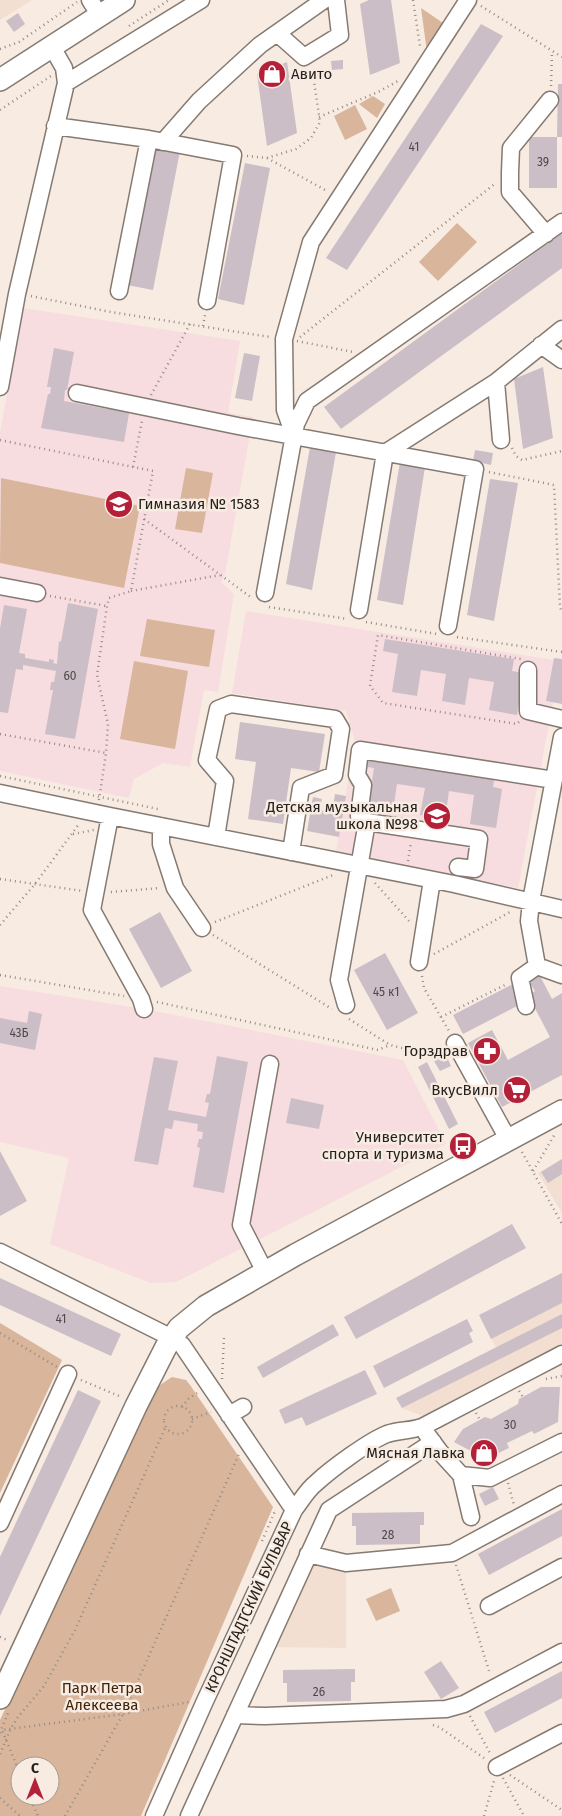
<svg xmlns="http://www.w3.org/2000/svg" width="562" height="1816" font-family="'Fira Sans',sans-serif">
<style>
.built{fill:#f3dfd1}
.education{fill:#f7dce0}
.green{fill:#d8b59b;fill-rule:evenodd}
.building{fill:#cbbec6}
.lines{fill:none;stroke-linecap:round;stroke-linejoin:round}
.minor-casing{stroke:#857a71;stroke-width:19}
.major-casing{stroke:#857a71;stroke-width:24}
.path{stroke:#948b84;stroke-width:2.5;stroke-dasharray:1 4;stroke-linecap:butt}
.minor{stroke:#fff;stroke-width:16}
.major{stroke:#fff;stroke-width:21}
.labels{text-anchor:middle;dominant-baseline:central;stroke-width:5;stroke-linejoin:round;paint-order:stroke}
.number-label{font-size:12px;fill:#4e4847}
.poi-label{font-size:15px;fill:#25211d;stroke:#f8ebe2;text-anchor:end}
.street-label{font-size:15px;fill:#25211d;stroke:#f8ebe2}
.park-label{font-size:15px;fill:#3f2207;stroke:#f8ebe2}
</style>
<rect width="100%" height="100%" fill="#f8ebe2"/>
<path class="built" d="M0,0H32L0,20Z
M562,1159V1213L538,1173Z
M562,1288V1344L423,1416L402,1408L496,1348L486,1328Z
M308,1554L346,1563V1648L267,1647Z"/>
<path class="education" d="M23,308L240,341L228,413L253,417L225,574L221,582L234,594L218,692L204,690L190,767L163,763L134,779L129,798L0,771V433Z
M246,611L554,660L546,701L553,703L518,888L336,852L355,741L346,711L232,693Z
M0,986L144,1009L403,1060L446,1144L176,1282L151,1283L50,1244L69,1158L0,1142Z"/>
<path class="green" d="M421,8L446,25L427,52Z
M373,96L385,104L377,118L359,104Z
M355,105L367,129L345,140L334,116Z
M457,223L477,242L438,281L419,262Z
M186,468L213,473L202,533L175,529Z
M1,478L140,506L124,588L0,563Z
M147,619L215,630L209,667L140,656Z
M134,661L188,671L175,749L120,739Z
M0,1323L62,1360L0,1493Z
M172,1377L186,1380L190,1385L273,1507L141,1816H0V1720L151,1397L160,1385ZM20,1766H50V1796H20Z
M391,1588L400,1611L376,1621L366,1599Z"/>
<path class="building" d="M369,0H391L400,63L370,75L360,4Z
M18,13L25,24L14,32L6,21Z
M481,24L503,36L347,270L326,258Z
M343,60V69L332,70L331,61Z
M287,62L297,133L267,146L257,74Z
M558,84H562V137H557Z
M529,137H557V188H529Z
M155,146L180,151L153,290L127,285Z
M245,163L270,168L244,305L218,299Z
M562,233V268L341,429L324,407Z
M54,348L74,352L67,390H65L64,401L107,409L108,404L130,408L124,442L41,428L48,394H50L51,387H47Z
M244,353L260,356L252,401L235,398Z
M543,367L553,438L523,449L514,379Z
M310,447L336,452L312,590L286,584Z
M475,450L493,453L491,465L473,461Z
M400,462L425,467L403,605L377,600Z
M490,479L518,483L494,621L467,615Z
M68,603L98,609L75,739L45,734L53,690H50L51,682H54L56,671L23,665V670L16,669L8,713L0,712V629L4,605L27,609L19,653L25,654V658L49,662V659L54,660L53,663L57,664L59,641L61,642Z
M385,639L514,659L512,671L524,673L517,715L489,710L494,682L469,678L465,705L442,701L446,674L421,670L417,696L392,692L398,654L383,651Z
M554,658L562,659V704L546,701Z
M240,722L325,734L319,772L291,768L283,824L248,819L256,762L235,759Z
M364,754L495,774L493,787L502,789L496,828L470,824L474,795L449,791L445,819L420,815L425,788L397,784L393,811L368,807L374,768L362,766Z
M335,794L346,796L339,837L307,831L313,797L322,799L320,810L332,813Z
M160,912L192,971L161,988L129,929Z
M385,953L418,1013L387,1030L354,970Z
M539,974L552,999L562,993V1075L502,1107L468,1043L492,1030L508,1060L550,1037L528,995L535,991L528,980Z
M515,983L523,997L516,1001L519,1005L463,1034L453,1015Z
M29,1011L42,1014L35,1050L0,1043V1018L27,1023Z
M446,1055L451,1066L440,1071L434,1061Z
M217,1056L248,1062L224,1193L193,1187L200,1148L197,1147L199,1139H202L203,1132L197,1131L198,1124L174,1120L172,1129L165,1128L158,1165L134,1161L154,1057L178,1061L168,1110L206,1117L209,1103L205,1102L207,1094H210Z
M427,1062L458,1124L449,1129L418,1067Z
M291,1098L324,1105L319,1129L286,1123Z
M0,1151L27,1201L0,1216Z
M562,1159V1174L548,1183L541,1172Z
M512,1224L526,1248L356,1339L344,1317Z
M562,1273V1303L491,1339L479,1315Z
M0,1278L121,1334L111,1356L0,1305Z
M562,1314V1328L402,1408L396,1398Z
M467,1319L473,1331L469,1333L473,1342L384,1388L373,1366Z
M333,1324L339,1335L263,1378L257,1367Z
M365,1370L377,1394L306,1426L302,1417L285,1424L279,1410Z
M541,1387H560L558,1422L534,1434L532,1431L507,1443L509,1448L486,1459L454,1442L463,1429L485,1417L491,1419L518,1404L519,1399Z
M78,1390L101,1401L0,1616V1557Z
M493,1487L499,1499L485,1506L479,1494Z
M562,1509V1536L489,1575L478,1554Z
M424,1512V1525H420V1544L356,1545V1526H352V1513Z
M441,1661L459,1688L441,1699L424,1672Z
M355,1669V1682H351V1701L287,1702V1683H283V1670Z
M562,1671V1698L495,1733L484,1712Z"/>
<g class="lines">
<defs>
<path id="minor" d="M90,0L100,16
M277,33L304,57L340,35L336,0
M66,83L201,0
M55,126L149,139L233,155L207,301
M163,142L199,101L260,45L324,0
M546,234L510,192V172L511,148L550,100
M119,291L149,139
M541,345L562,360
M496,382L501,440
M0,387L17,294L66,83L64,68L52,47
M77,393L238,426L475,469L448,626
M294,435L285,410L284,339L311,242L468,0
M0,586L37,593
M265,593L296,424L307,401L562,222
M359,610L385,453L496,382L562,329
M528,670V711L562,719
M0,793L110,816L454,884L562,909
M110,816L92,910L141,999L144,1009
M367,822L359,816L363,785L357,775L360,750L554,780
M161,826V844L175,888L202,928
M216,837L225,781L207,760L218,709L231,704L335,719L341,729L334,775L301,788L291,852
M419,962L432,880
M537,966L529,921L531,901L562,737
M537,966L562,975
M346,1005L339,980L367,822L479,839L475,869L458,867
M526,1006L520,978L537,966
M455,1043L509,1141
M0,1252L172,1338L182,1345L294,1510L205,1701L154,1816
M265,1272L241,1225L270,1064
M229,1415L243,1407
M426,1433L440,1452L461,1475L490,1478L562,1442
M461,1475L471,1517
M294,1510C301,1501 307,1490 316,1483C331,1469 369,1441 387,1434C398,1430 410,1431 422,1427L562,1354
M0,1523L68,1374
M308,1554L346,1563L452,1553L562,1494
M489,1606L562,1567
M235,1715L265,1716L446,1709L464,1704L562,1652
M497,1767L562,1733
M189,1816L329,1510L433,1442"/>
<path id="major" d="M0,80L124,0
M0,1698L136,1406L166,1347L179,1328L206,1306L295,1255L562,1111"/>
</defs>
<use href="#minor" class="minor-casing"/>
<use href="#major" class="major-casing"/>
<path class="path" d="M413,0L420,46
M481,6L562,57
M129,26L169,0
M0,49L19,42L77,2
M551,86L552,52
M0,110L51,76
M319,117L378,92L398,81
M247,156L267,158L296,149L311,138L320,122L312,68
M267,158L327,191
M31,296L111,312L270,337
M203,326L205,315
M300,337L496,183
M297,341L353,352
M151,395L190,324
M0,440L153,471L131,591L109,598L107,606L97,675L108,724L106,753L99,800
M512,448L516,456L522,460L562,451
M133,467L142,421
M489,472L554,485L560,607L562,613
M144,519L252,598
M131,591L220,575
M50,596L107,606
M269,607L348,619
M366,622L437,634
M457,637L562,652
M519,722L517,724L383,703L370,686L378,635L521,659
M0,734L106,753
M0,776L158,809
M73,834L94,830
M408,861L411,842
M0,879L83,891
M375,883L410,922
M111,892L160,888
M215,922L333,875
M0,925L35,884L79,824
M213,935L332,1009
M434,954L510,912
M0,975L124,996
M422,976L424,988L449,1031
M157,1002L378,1050L390,1045
M441,1017L507,984
M349,1019L390,1045L423,1053L442,1047
M522,1152L562,1224
M533,1171L555,1134
M0,1333L57,1367
M222,1379L224,1337
M546,1379L562,1376
M81,1380L119,1396
M519,1391L523,1397
M164 1420a14 14 0 1 1 28 0a14 14 0 1 1-28 0Z
M182,1407L188,1399L197,1393
M476,1413L480,1420
M192,1419L211,1412
M508,1483L514,1505
M262,1541L276,1509
M456,1565L490,1674
M0,1637L7,1640
M470,1716L491,1755
M433,1725L439,1727L487,1760
M0,1733L8,1713
M0,1754L11,1728L18,1717L44,1686L75,1630L166,1426
M20,1774L2,1730L123,1714L189,1702
M510,1775L562,1810
M503,1778L524,1816
M29,1796L38,1816
M0,1798L20,1816
M65,1816L123,1714L239,1454
M484,1816L494,1781"/>
<use href="#minor" class="minor"/>
<use href="#major" class="major"/>
</g>
<defs>
<symbol id="shop-disc" viewBox="-11 -11 22 22"><circle r="9.5" fill="#b32038" stroke="#f8ebe2"/><path d="M-5-2.5h2.3a2.7 3.5 0 0 1 5.4 0H5L5.5 6h-11ZM-1.5-2.5h3a1.5 2.3 0 0 0-3 0Z" fill="#fff"/></symbol>
<symbol id="school-disc" viewBox="-11 -11 22 22"><circle r="9.5" fill="#b32038" stroke="#f8ebe2"/><path d="M0-5L7-2L0 1L-7-2ZM-4 1L0 2.5L4 1V4Q0 6-4 4Z" fill="#fff"/></symbol>
<symbol id="pharmacy-disc" viewBox="-11 -11 22 22"><circle r="9.5" fill="#b32038" stroke="#f8ebe2"/><path d="M-2-6h4v4h4v4h-4v4h-4v-4h-4v-4h4Z" fill="#fff"/></symbol>
<symbol id="supermarket-disc" viewBox="-11 -11 22 22"><circle r="9.5" fill="#b32038" stroke="#f8ebe2"/><path d="M-6-5.5h2.5l.6 2H6L4.5 2H-2.5L-4.4-4H-6ZM-1.5 3.2a1.3 1.3 0 1 0 .1 0ZM3 3.2a1.3 1.3 0 1 0 .1 0Z" fill="#fff"/></symbol>
<symbol id="bus-disc" viewBox="-11 -11 22 22"><circle r="9.5" fill="#b32038" stroke="#f8ebe2"/><path d="M-5-6H5V4H4V6H2V4H-2V6H-4V4H-5ZM-3.5-4V0h7V-4ZM-3.5 1.2v1.5H-2V1.2ZM2 1.2v1.5H3.5V1.2Z" fill="#fff"/></symbol>
</defs>
<g fill-rule="evenodd">
<use href="#shop-disc" x="256" y="58" width="32" height="32"/>
<use href="#school-disc" x="103" y="488" width="32" height="32"/>
<use href="#school-disc" x="421" y="800" width="32" height="32"/>
<use href="#pharmacy-disc" x="471" y="1035" width="32" height="32"/>
<use href="#supermarket-disc" x="501" y="1074" width="32" height="32"/>
<use href="#bus-disc" x="447" y="1130" width="32" height="32"/>
<use href="#shop-disc" x="468" y="1437" width="32" height="32"/>
</g>
<g class="labels">
<g class="number-label">
<text x="414" y="147">41</text>
<text x="543" y="162">39</text>
<text x="70" y="676">60</text>
<text x="386" y="992">45 к1</text>
<text x="19" y="1033">43Б</text>
<text x="61" y="1319">41</text>
<text x="510" y="1425">30</text>
<text x="388" y="1535">28</text>
<text x="319" y="1692">26</text>
</g>
<g class="poi-label">
<text x="291" y="74" text-anchor="start">Авито</text>
<text x="138" y="504" text-anchor="start">Гимназия № 1583</text>
<text x="418" y="807">Детская музыкальная<tspan x="418" dy="17">школа №98</tspan></text>
<text x="468" y="1051">Горздрав</text>
<text x="498" y="1090">ВкусВилл</text>
<text x="444" y="1137">Университет<tspan x="444" dy="17">спорта и туризма</tspan></text>
<text x="465" y="1453">Мясная Лавка</text>
</g>
<g class="street-label">
<text transform="translate(249 1607) rotate(-65)">КРОНШТАДТСКИЙ БУЛЬВАР</text>
</g>
<g class="park-label">
<text x="102" y="1688">Парк Петра<tspan x="102" dy="17">Алексеева</tspan></text>
</g>
</g>
<g transform="translate(35 1781)"><circle r="24" fill="#f8ebe2" stroke="#a49a93"/>
<path d="M0-4L9 19L0 12L-9 19Z" fill="#b32038"/>
<text y="-8" font-size="14" font-weight="bold" text-anchor="middle" fill="#25211d">С</text>
</g>
</svg>
